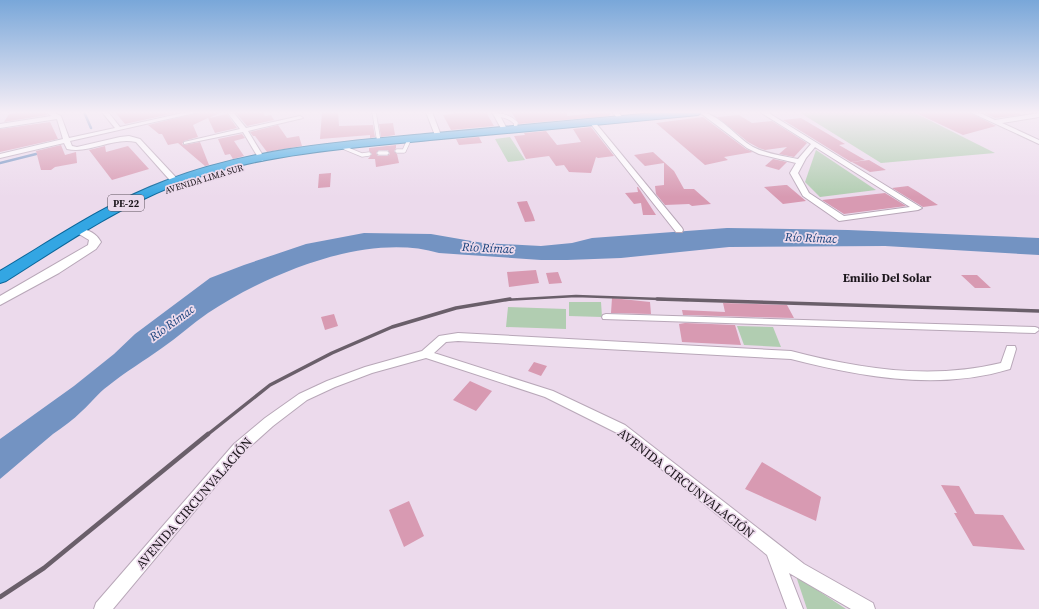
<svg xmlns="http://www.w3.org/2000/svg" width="1039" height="609" font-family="'Source Serif 4',serif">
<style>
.green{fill:#b1cdb1}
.water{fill:#7393c2}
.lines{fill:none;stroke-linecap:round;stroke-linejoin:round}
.stream{stroke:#7393c2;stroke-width:2.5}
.building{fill:#d89ab2;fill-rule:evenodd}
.service-casing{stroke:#b8a7b8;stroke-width:5}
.pedestrian-casing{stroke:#b8a7b8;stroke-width:2}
.minor-casing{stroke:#b8a7b8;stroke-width:2}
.tertiary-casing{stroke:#b8a7b8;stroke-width:2}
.trunk-casing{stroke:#0a6599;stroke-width:2}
.service{stroke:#fff;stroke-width:3.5}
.pedestrian{fill:#fff;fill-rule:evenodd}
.minor{fill:#fff;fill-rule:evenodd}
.tertiary{fill:#fff;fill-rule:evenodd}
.trunk{fill:#33a6e3;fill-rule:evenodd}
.rail-far2{stroke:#6a5f6a;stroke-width:2.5}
.rail-far1{stroke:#6a5f6a;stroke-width:3.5}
.rail{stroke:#6a5f6a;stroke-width:4.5}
.labels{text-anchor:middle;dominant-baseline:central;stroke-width:3.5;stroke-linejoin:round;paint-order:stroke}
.far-street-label{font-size:9px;fill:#1c161c;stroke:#ecdaec}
.shield{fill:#ecdaec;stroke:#5a515a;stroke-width:1}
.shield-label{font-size:10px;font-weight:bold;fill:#1c161c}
.water-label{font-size:12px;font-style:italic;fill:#16407a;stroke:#ecdaec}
.neighbourhood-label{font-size:12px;font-weight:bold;fill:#1c161c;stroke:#ecdaec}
.near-street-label{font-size:13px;fill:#1c161c;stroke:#ecdaec}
</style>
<rect width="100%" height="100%" fill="#ecdaec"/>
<path class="green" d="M799,112H913L995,153L881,163Z
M510,137L525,160L508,162L495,139Z
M816,150L876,190L820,197L805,182Z
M569,302H601L602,317L569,316Z
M508,307L566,309V329L506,327Z
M737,326L773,327L781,347L744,345Z
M796,576L846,609H807Z"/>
<path class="water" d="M727,228L848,230L1039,238V255L885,246L729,247L621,258L567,260H541L439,253C367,232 269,273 208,313C192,324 178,337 162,348C144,361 125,372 108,386C98,393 91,403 82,411C73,420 63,427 53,434C35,449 18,464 0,479V439L74,386L114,354L135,334L210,278L244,265L306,244L364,233L431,234L483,243L541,246L572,243L592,238Z"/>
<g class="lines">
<path class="stream" d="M84,112L91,128
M0,163L36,154"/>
</g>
<path class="building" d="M26,112H46L47,115L4,122L9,114Z
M115,112H180L125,124Z
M200,112H222L209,118L227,114L237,128L215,133L208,118L193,125L198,137L184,141L182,144L184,145L200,142L209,165L205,166L178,143L168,145L162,134H159L148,125Z
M235,112H262L265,116L271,115L274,120L247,126Z
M322,112H338L339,126L373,125L375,137L370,138V135L320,139Z
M467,112H486L494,126L451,130L443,115Z
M511,112H567V116L604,112L611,113L609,116L519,124Z
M914,112H969L996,126L963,135Z
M982,112H1020V115L995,118Z
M739,115L752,123L772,121L807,143L794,157L779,154L787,147L765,150L759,148L748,142L717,117Z
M703,117L746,149L753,152L724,157L728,160L705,165L656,123Z
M801,118L845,144L839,145L865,160L851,162L783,120Z
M50,122L58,139L0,152V129Z
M393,123L395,135L381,137L379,124Z
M278,125L287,138L299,136L302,146L267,152L255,136H253L250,132Z
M591,127L614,156L598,158L596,157L591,173L569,172L564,165L556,166L549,156L526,159L514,136L525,135L524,133L546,131L557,145L581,142L573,129Z
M242,134L245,138L234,141L244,156L233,159L230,154L225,155L218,139Z
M479,137L482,143L459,145L456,139Z
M61,145L65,155L76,152L77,163L55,167L51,170H41L36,151Z
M396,145V148L394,151L397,154L399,163L376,167L375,159H368L372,154L369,151V148ZM379,150H388L390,154L387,156H378L376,153Z
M105,146L106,152L128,146L149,169L112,180L89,150Z
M653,152L674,171L684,189H694L711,204L692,206L689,204L665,205L656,194L655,186L664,185V163L645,166L634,155Z
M773,159L787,162L779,170L765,166Z
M869,160L886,170L870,172L852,162Z
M331,173L330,187L318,188L319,174Z
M785,185H787L806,201L783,204L764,187Z
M908,186L918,192L938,205L923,207L892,188Z
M637,187H638L656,215H643L641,203L634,204L625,193L638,192Z
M885,193L906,206L844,214L822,200Z
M527,201L533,215L535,221L525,222L517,202Z
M536,270L539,283L509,287L507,272Z
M558,272L562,283L549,284L546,273Z
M961,275H977L991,288H975Z
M612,298L650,302L651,314L611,313Z
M723,303L787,305L794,318L683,315L682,310L725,312Z
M334,314L338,326L325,330L321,317Z
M685,323L735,325L741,345L682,342L679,324Z
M534,362L547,366L541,376L528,371Z
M470,381L492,391L476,411L453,400Z
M762,462L821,497L816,521L745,489Z
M941,485L959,486L975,514L1003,515L1025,550L973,546L954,513H957Z
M409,501L424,536L404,547L389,510Z"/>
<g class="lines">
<defs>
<path id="service" d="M374,112L379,142
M496,115C504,115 510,117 516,123L515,130
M345,148L362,155L369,154
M397,151H404L409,140
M379,153H387"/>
<path id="pedestrian" d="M606,314L1035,327L1038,328L1039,330L1035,333L603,319L602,317L603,315Z"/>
<path id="minor" d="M47,112H53L61,116L69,138L115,128L102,112H108L120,127L187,112H199L70,141L72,146L77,147L120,137L129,136L140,139L183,185L182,187H176L136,142C112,137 90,154 67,149L64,143L0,158V154L63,139L57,119L0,128V124L51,116Z
M227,112H233L246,128L300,116L303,118L248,131L265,159L262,161L259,159L243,132L184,144V142L240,129Z
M426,112H432L442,138L441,139L436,138Z
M492,112H498L508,131L507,132H503Z
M612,112H618L625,120L620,121Z
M699,112C718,112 737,138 753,147C767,154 783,156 798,159L811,144L760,112H767L922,208L918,210L839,221L803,196L790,173L796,163L759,154L747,148ZM815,147L910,207L844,216L809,193L798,173L806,158Z
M970,112H978L995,120L1039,113V117L1002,123L1039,140V144Z
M590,121H594L682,228L683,230L682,232H676L590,123Z
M458,333L791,351C860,369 931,380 1001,363L1007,346H1015L1016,349L1010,369C938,391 862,377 791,359L458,341L446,342L434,353L553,391L625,425L804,564L873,603L875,609H851L789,573L803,609H787L767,555L617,433L545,397L426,358L372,373L335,387L307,400L273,426L244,452L113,609H94L96,603L234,444L265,418L299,394L327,381L365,367L422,351L439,336Z"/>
<path id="tertiary" d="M79,228C89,230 96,233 101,242L96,249L59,273L0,305V296L88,245L89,240L74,231Z"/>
<path id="trunk" d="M665,112H703L698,115C609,124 519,132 430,140C344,149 254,154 173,186C113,210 60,247 6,281L0,283V271C54,239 106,203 165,181C248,149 337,142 425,134C505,127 585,119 665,112Z"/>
</defs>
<use href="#service" class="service-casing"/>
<use href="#pedestrian" class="pedestrian-casing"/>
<use href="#minor" class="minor-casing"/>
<use href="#tertiary" class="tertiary-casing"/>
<use href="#trunk" class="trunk-casing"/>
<use href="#service" class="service"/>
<use href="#pedestrian" class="pedestrian"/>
<use href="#minor" class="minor"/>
<use href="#tertiary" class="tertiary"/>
<use href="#trunk" class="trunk"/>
<path class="rail-far2" d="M505,300L576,296L688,300"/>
<path class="rail-far1" d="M657,299L1039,311
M207,435L270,385L332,353L392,327L456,308L510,299"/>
<path class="rail" d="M0,597L44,568L208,434"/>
</g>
<linearGradient id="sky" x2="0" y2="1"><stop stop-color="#79a7d9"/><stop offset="0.57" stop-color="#f6eef6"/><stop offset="1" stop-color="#f6eef6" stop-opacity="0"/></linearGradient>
<rect width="1039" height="197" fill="url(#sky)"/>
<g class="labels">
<g class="far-street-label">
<text transform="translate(204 179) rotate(-17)">AVENIDA LIMA SUR</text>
</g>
<rect class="shield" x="108" y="195" width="36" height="16" rx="3"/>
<g class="shield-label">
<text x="126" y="203">PE-22</text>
</g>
<g class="water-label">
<text transform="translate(811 238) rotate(2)">Río Rímac</text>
<text transform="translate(488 248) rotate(3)">Río Rímac</text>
<text transform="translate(172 323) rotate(-36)">Río Rímac</text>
</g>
<g class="neighbourhood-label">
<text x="887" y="278">Emilio Del Solar</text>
</g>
<g class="near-street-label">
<text transform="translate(686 483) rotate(38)">AVENIDA CIRCUNVALACIÓN</text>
<text transform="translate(194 503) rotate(-49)">AVENIDA CIRCUNVALACIÓN</text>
</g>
</g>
</svg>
